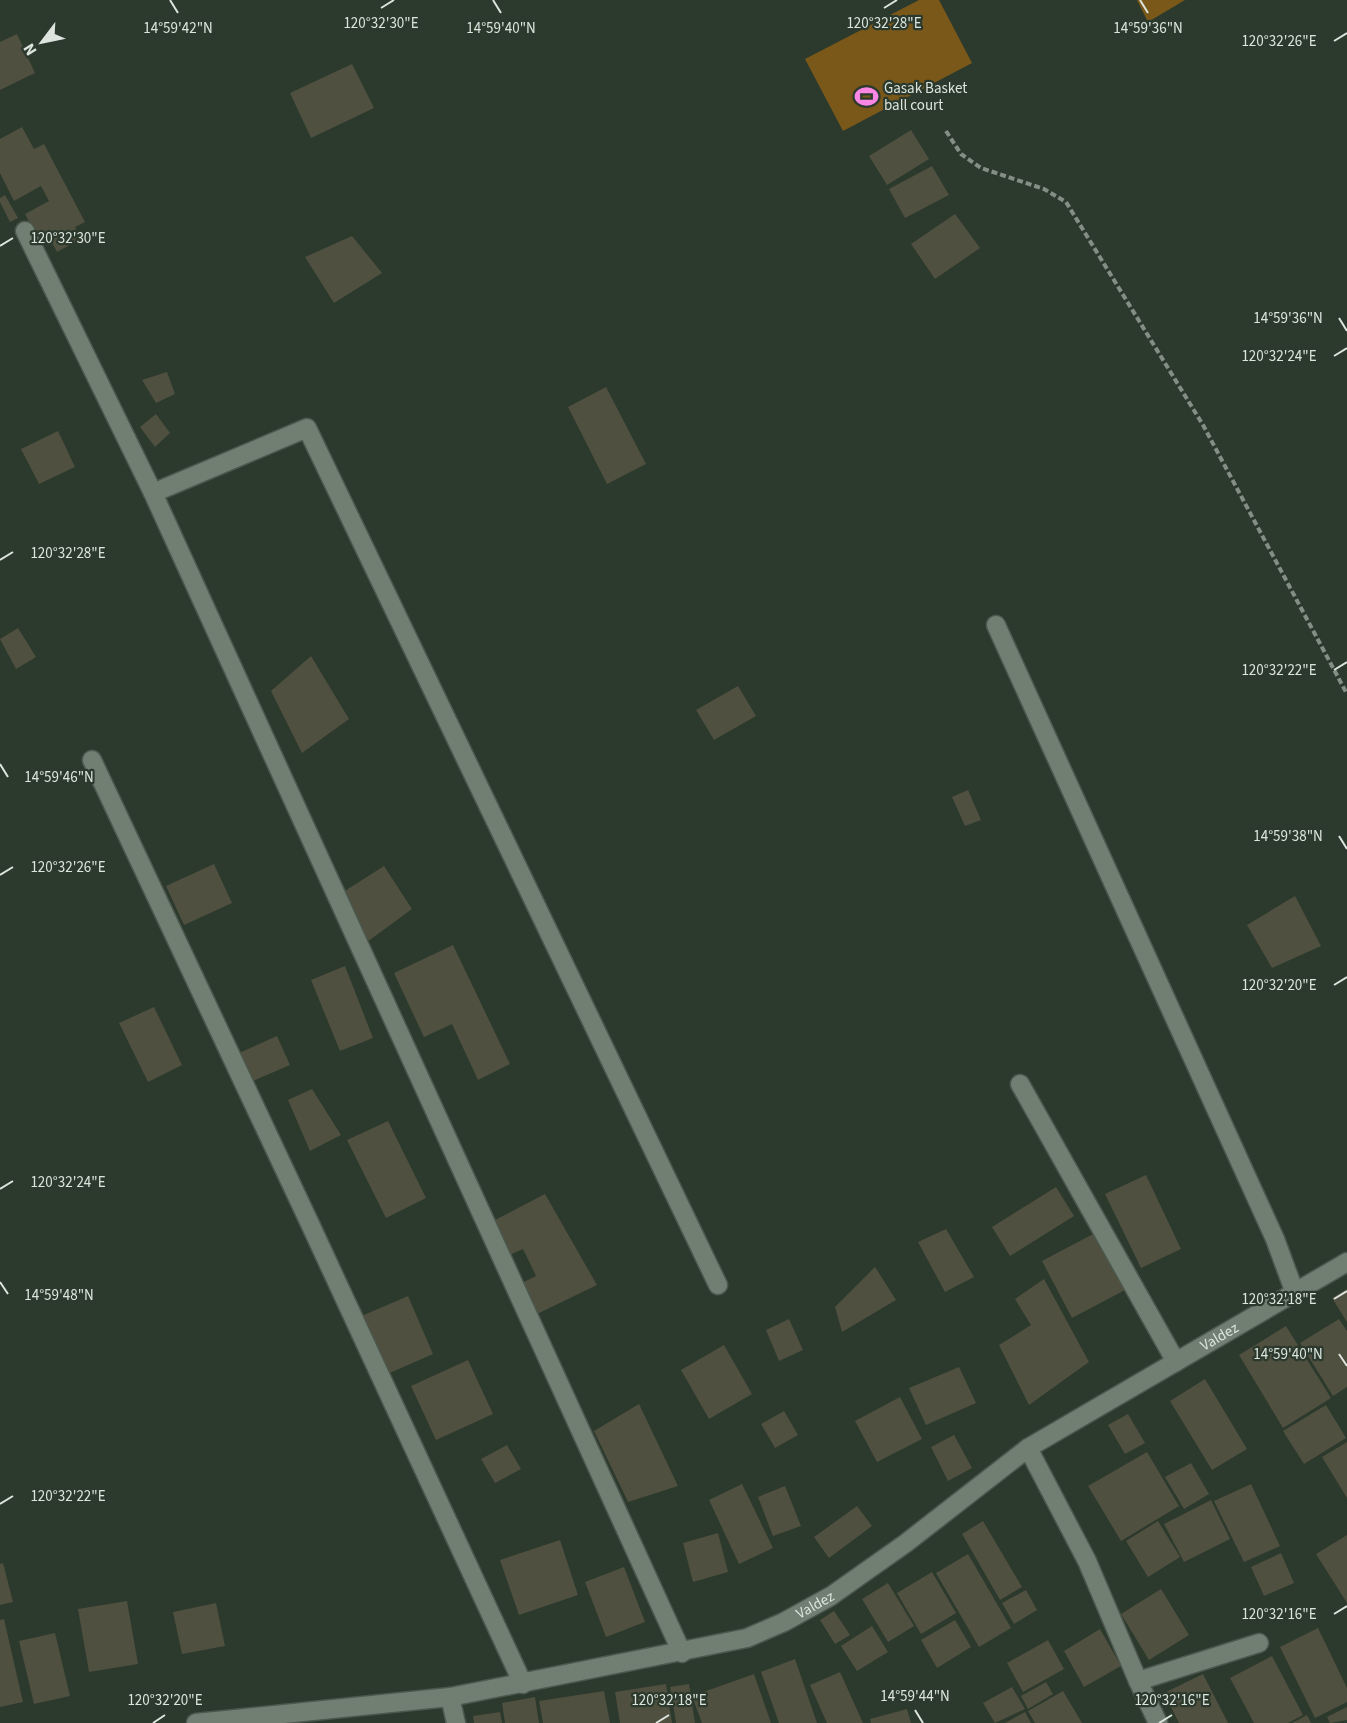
<svg xmlns="http://www.w3.org/2000/svg" width="1347" height="1723" viewBox="0 0 1347 1723" font-family="'Source Sans 3',sans-serif">
  <rect width="100%" height="100%" fill="#2c392d"/>
  <!-- green -->
  <g fill="#7a5819">
    <polygon points="919,0 939,0 972,63 843,131 805,59"/>
    <polygon points="1137,0 1185,0 1148,22"/>
  </g>
  <!-- building -->
  <g fill="#4f503f">
    <polygon points="17,34 35,73 0,90 0,42"/>
    <polygon points="352,64 374,108 311,138 290,93"/>
    <polygon points="22,127 34,149 44,144 85,222 75,227 81,239 57,252 51,241 41,245 25,214 49,201 41,186 14,201 0,173 0,139"/>
    <polygon points="911,130 929,159 887,185 869,156"/>
    <polygon points="932,166 949,195 905,218 889,189"/>
    <polygon points="5,195 18,218 10,222 0,202 0,198"/>
    <polygon points="955,214 980,248 935,279 911,244"/>
    <polygon points="352,236 382,273 334,303 305,257"/>
    <polygon points="167,372 175,394 156,403 142,380"/>
    <polygon points="606,387 646,464 607,484 568,407"/>
    <polygon points="156,414 170,433 155,447 140,427"/>
    <polygon points="58,431 75,467 39,484 21,449"/>
    <polygon points="18,628 36,657 16,669 0,639"/>
    <polygon points="311,656 349,719 302,753 271,691"/>
    <polygon points="738,686 756,716 714,740 696,710"/>
    <polygon points="968,790 981,820 965,826 952,797"/>
    <polygon points="214,864 232,903 184,925 166,886"/>
    <polygon points="384,866 412,909 367,942 340,894"/>
    <polygon points="1295,896 1321,946 1272,968 1247,925"/>
    <polygon points="453,945 510,1064 478,1080 452,1024 424,1037 394,973"/>
    <polygon points="345,966 373,1038 340,1051 311,980"/>
    <polygon points="154,1007 182,1065 148,1082 119,1023"/>
    <polygon points="277,1036 290,1065 253,1081 239,1053"/>
    <polygon points="312,1089 341,1135 310,1151 288,1100"/>
    <polygon points="388,1121 426,1198 386,1218 347,1140"/>
    <polygon points="1146,1175 1181,1249 1141,1268 1105,1194"/>
    <polygon points="1056,1187 1074,1216 1010,1256 992,1227"/>
    <polygon points="545,1194 597,1285 533,1316 518,1285 536,1276 523,1249 505,1257 489,1223"/>
    <polygon points="946,1229 974,1277 945,1292 918,1242"/>
    <polygon points="1095,1233 1125,1290 1072,1318 1042,1261"/>
    <polygon points="875,1267 896,1300 842,1332 835,1307"/>
    <polygon points="1044,1279 1089,1362 1029,1405 999,1345 1031,1325 1015,1299"/>
    <polygon points="1347,1289 1347,1322 1332,1298"/>
    <polygon points="408,1296 433,1354 383,1376 357,1318"/>
    <polygon points="789,1319 803,1350 779,1361 766,1330"/>
    <polygon points="1339,1319 1347,1331 1347,1387 1333,1396 1300,1343"/>
    <polygon points="1286,1326 1331,1398 1283,1428 1239,1355"/>
    <polygon points="724,1345 752,1394 709,1419 681,1370"/>
    <polygon points="468,1360 493,1414 436,1440 411,1386"/>
    <polygon points="959,1367 976,1403 926,1425 909,1388"/>
    <polygon points="1205,1379 1247,1449 1212,1470 1170,1401"/>
    <polygon points="900,1397 922,1439 877,1462 855,1421"/>
    <polygon points="639,1404 678,1486 628,1502 594,1431"/>
    <polygon points="1326,1405 1346,1438 1304,1464 1283,1431"/>
    <polygon points="784,1411 798,1435 775,1448 761,1424"/>
    <polygon points="1128,1414 1145,1443 1125,1454 1108,1425"/>
    <polygon points="954,1435 972,1468 948,1481 931,1447"/>
    <polygon points="1347,1442 1347,1498 1322,1457"/>
    <polygon points="507,1445 521,1469 495,1483 481,1459"/>
    <polygon points="1147,1452 1179,1506 1121,1541 1088,1486"/>
    <polygon points="1191,1463 1209,1494 1184,1509 1165,1477"/>
    <polygon points="742,1484 773,1548 739,1564 709,1500"/>
    <polygon points="1251,1484 1280,1546 1244,1562 1214,1501"/>
    <polygon points="785,1486 801,1526 773,1536 758,1497"/>
    <polygon points="1211,1500 1230,1539 1184,1562 1164,1524"/>
    <polygon points="857,1506 872,1526 829,1558 814,1537"/>
    <polygon points="983,1521 1022,1587 1000,1600 962,1534"/>
    <polygon points="1158,1521 1180,1557 1148,1577 1126,1541"/>
    <polygon points="718,1533 728,1572 693,1582 683,1543"/>
    <polygon points="1347,1535 1347,1603 1316,1554"/>
    <polygon points="560,1540 578,1595 519,1615 500,1560"/>
    <polygon points="1281,1553 1294,1583 1264,1596 1251,1567"/>
    <polygon points="968,1554 1011,1628 979,1647 936,1573"/>
    <polygon points="3,1563 13,1602 0,1605 0,1564"/>
    <polygon points="624,1567 645,1622 606,1637 585,1582"/>
    <polygon points="932,1572 956,1613 921,1634 897,1593"/>
    <polygon points="888,1583 914,1626 888,1642 862,1599"/>
    <polygon points="1161,1589 1189,1635 1149,1660 1121,1614"/>
    <polygon points="1026,1590 1037,1610 1014,1624 1002,1603"/>
    <polygon points="127,1601 138,1664 89,1672 78,1609"/>
    <polygon points="216,1603 225,1646 182,1654 173,1612"/>
    <polygon points="834,1611 850,1635 835,1644 820,1620"/>
    <polygon points="4,1619 23,1702 0,1707 0,1620"/>
    <polygon points="955,1620 971,1647 937,1668 921,1640"/>
    <polygon points="872,1626 888,1652 857,1671 841,1646"/>
    <polygon points="1318,1628 1347,1688 1347,1702 1315,1718 1280,1647"/>
    <polygon points="1100,1629 1121,1666 1084,1687 1064,1651"/>
    <polygon points="55,1633 70,1696 34,1704 19,1641"/>
    <polygon points="1048,1640 1064,1669 1023,1692 1007,1663"/>
    <polygon points="1272,1656 1303,1715 1288,1723 1254,1723 1230,1678"/>
    <polygon points="795,1659 817,1723 779,1723 761,1672"/>
    <polygon points="840,1672 863,1723 827,1723 810,1685"/>
    <polygon points="754,1674 771,1723 702,1723 692,1696"/>
    <polygon points="1203,1674 1228,1723 1179,1723 1164,1693"/>
    <polygon points="1046,1682 1053,1694 1028,1709 1021,1696"/>
    <polygon points="666,1684 672,1723 620,1723 615,1692"/>
    <polygon points="689,1684 695,1723 676,1723 670,1687"/>
    <polygon points="1012,1687 1025,1709 995,1723 983,1703"/>
    <polygon points="604,1691 610,1723 543,1723 539,1701"/>
    <polygon points="1063,1691 1082,1723 1035,1723 1028,1711"/>
    <polygon points="535,1697 539,1723 505,1723 502,1703"/>
    <polygon points="1347,1707 1347,1720 1330,1723 1327,1717"/>
    <polygon points="907,1709 911,1723 871,1723 870,1719"/>
    <polygon points="500,1712 502,1723 474,1723 473,1716"/>
    <polygon points="1025,1712 1031,1723 1005,1723"/>
    <polygon points="1307,1715 1311,1723 1292,1723"/>
  </g>
  <g fill="none" stroke-linecap="round" stroke-linejoin="round">
    <defs>
      <g id="minor">
        <polyline points="25,231 153,493 682,1653"/>
        <polyline points="153,493 307,428 718,1285"/>
        <polyline points="996,625 1275,1239 1295,1293"/>
        <polyline points="92,760 311,1226 523,1684"/>
        <polyline points="1020,1084 1176,1362"/>
        <polyline points="1028,1448 1087,1561 1138,1681 1158,1723"/>
        <polyline points="1138,1681 1259,1643"/>
        <polyline points="450,1697 456,1723"/>
        <path id="s1" d="M196 1723 450 1697 747 1638 784 1622 831 1596 906 1543 1028 1448 1347 1262"/>
      </g>
    </defs>
    <!-- minor casing -->
    <use href="#minor" stroke="#4c574d" stroke-width="21"/>
    <!-- path -->
    <polyline stroke="#848e85" stroke-width="4" stroke-dasharray="6 3" stroke-linecap="butt" points="946,131 961,154 981,168 1044,189 1066,202 1203,425 1347,694"/>
    <!-- minor -->
    <use href="#minor" stroke="#707f71" stroke-width="18"/>
  </g>
  <!-- ticks -->
  <path fill="none" stroke="#dce4dd" stroke-width="2" d="M170 0 178 13M493 0 501 13M1140 0 1148 13M381 8 394 0M884 8 897 0M1334 41 1347 33M0 246 13 238M1339 318 1347 331M1334 356 1347 348M0 560 13 552M1334 670 1347 662M0 764 8 777M1339 836 1347 849M0 875 13 867M1334 985 1347 977M0 1189 13 1181M0 1282 8 1294M1334 1299 1347 1291M1339 1354 1347 1366M0 1504 13 1496M1334 1614 1347 1606M915 1710 923 1723M153 1723 165 1715M656 1723 669 1715M1159 1723 1172 1715"/>
  <!-- icons -->
  <defs>
    <symbol id="stadium-bare" viewBox="-9 -9 18 18"><path d="M0-5a6.5 5 0 1 0 0 10a6.5 5 0 1 0 0-10ZM-3.5-1.8h7v3.6h-7Z" fill="#fb87e5" stroke="#2c392d" stroke-width="2.5" paint-order="stroke"/></symbol>
  </defs>
  <g fill-rule="evenodd">
    <use href="#stadium-bare" x="850" y="80" width="33" height="33"/>
  </g>
  <g text-anchor="middle" stroke-width="4.5" stroke-linejoin="round" paint-order="stroke">
    <!-- poi labels -->
    <g font-size="15" fill="#dce4dd" stroke="#2c392d" text-anchor="start">
      <text x="884" y="93">Gasak Basket<tspan x="884" dy="17">ball court</tspan></text>
    </g>
    <!-- street labels -->
    <g font-size="15" fill="#dce4dd" stroke="#2c392d">
      <text dy="5" stroke="none"><textPath href="#s1" startOffset="1120">Valdez</textPath></text>
      <text dy="5" stroke="none"><textPath href="#s1" startOffset="634">Valdez</textPath></text>
    </g>
  </g>
  <g font-size="15" text-anchor="middle" fill="#dce4dd" stroke="#2c392d" stroke-width="4.5" stroke-linejoin="round" paint-order="stroke">
    <text x="884" y="28">120°32'28"E</text>
    <text x="381" y="28">120°32'30"E</text>
    <text x="178" y="33">14°59'42"N</text>
    <text x="501" y="33">14°59'40"N</text>
    <text x="1148" y="33">14°59'36"N</text>
    <text x="1279" y="46">120°32'26"E</text>
    <text x="68" y="243">120°32'30"E</text>
    <text x="1288" y="323">14°59'36"N</text>
    <text x="1279" y="361">120°32'24"E</text>
    <text x="68" y="558">120°32'28"E</text>
    <text x="1279" y="675">120°32'22"E</text>
    <text x="59" y="782">14°59'46"N</text>
    <text x="1288" y="841">14°59'38"N</text>
    <text x="68" y="872">120°32'26"E</text>
    <text x="1279" y="990">120°32'20"E</text>
    <text x="68" y="1187">120°32'24"E</text>
    <text x="59" y="1300">14°59'48"N</text>
    <text x="1279" y="1304">120°32'18"E</text>
    <text x="1288" y="1359">14°59'40"N</text>
    <text x="68" y="1501">120°32'22"E</text>
    <text x="1279" y="1619">120°32'16"E</text>
    <text x="915" y="1701">14°59'44"N</text>
    <text x="165" y="1705">120°32'20"E</text>
    <text x="669" y="1705">120°32'18"E</text>
    <text x="1172" y="1705">120°32'16"E</text>
  </g>
  <!-- north arrow -->
  <g transform="translate(42 42) rotate(238)" stroke="#2c392d" stroke-width="4.5" paint-order="stroke">
  <path d="M0-4.5L10 22L0 15L-10 22Z" fill="#dce4dd"/>
  <text y="-9" font-size="16" font-weight="bold" text-anchor="middle" fill="#dce4dd">N</text>
  </g>
</svg>
